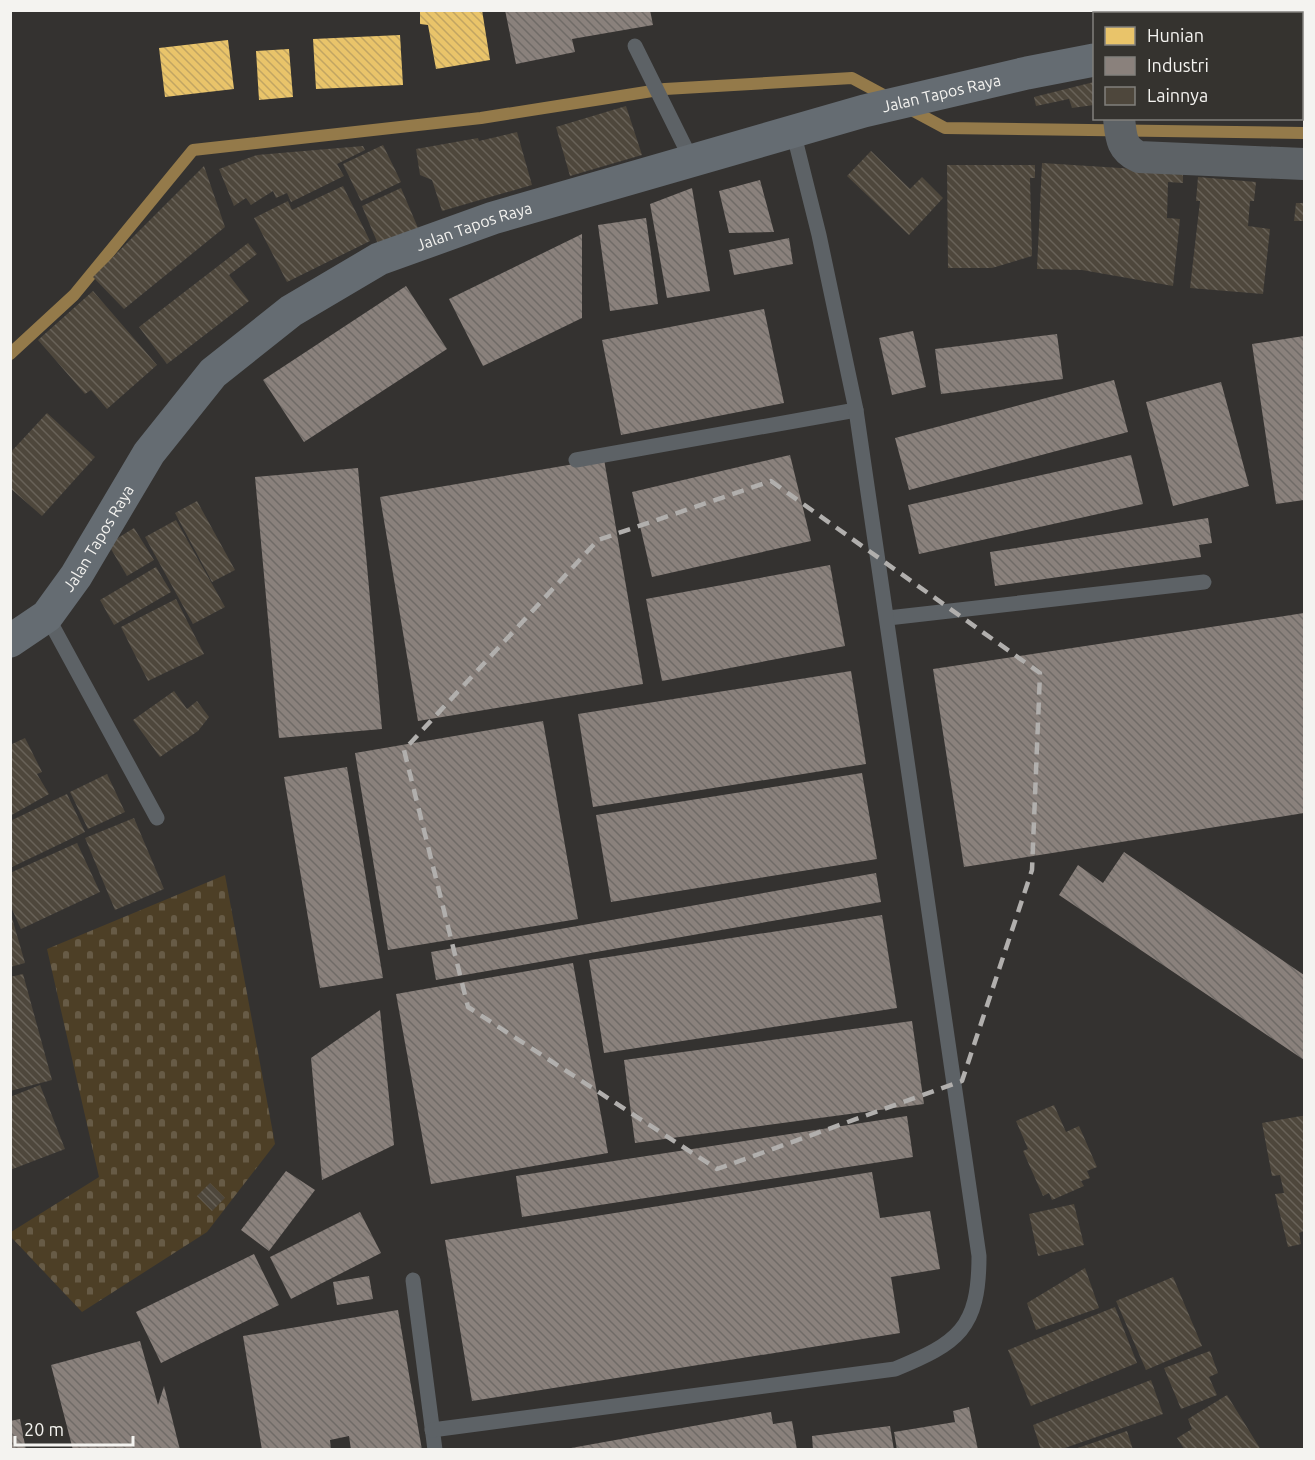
<svg xmlns="http://www.w3.org/2000/svg" width="1315" height="1460" viewBox="0 0 1315 1460" font-family="Ubuntu,sans-serif">
  <defs>
    <pattern id="cemetery-stones" width="16" height="16" patternUnits="userSpaceOnUse" patternTransform="scale(1.5)"><rect width="16" height="16" fill="#4d3f26"/><path d="M2 7V4a2 2 0 0 1 4 0v3zM10 15v-3a2 2 0 0 1 4 0v3z" fill="#675b46"/></pattern>
    <pattern id="homes-back-hatch" width="6" height="6" patternUnits="userSpaceOnUse" patternTransform="scale(1.5)"><rect width="6" height="6" fill="#e9c46a"/><path d="M-1 5l2 2M0 0l6 6M5-1l2 2" fill="none" stroke="#c1a562"/></pattern>
    <pattern id="industry-back-hatch" width="6" height="6" patternUnits="userSpaceOnUse" patternTransform="scale(1.5)"><rect width="6" height="6" fill="#8a817c"/><path d="M-1 5l2 2M0 0l6 6M5-1l2 2" fill="none" stroke="#706b67"/></pattern>
    <pattern id="building-back-hatch" width="6" height="6" patternUnits="userSpaceOnUse" patternTransform="scale(1.5)"><rect width="6" height="6" fill="#4e473c"/><path d="M-1 5l2 2M0 0l6 6M5-1l2 2" fill="none" stroke="#686258"/></pattern>
  </defs>
  <rect width="100%" height="100%" fill="#343230"/>
  <!-- cemetery -->
  <polygon fill="url(#cemetery-stones)" points="225,875 275,1144 207,1232 82,1312 11,1237 11,1232 99,1177 47,949"/>
  <!-- homes -->
  <g fill="url(#homes-back-hatch)">
    <polygon points="420,10 482,10 490,60 436,69 428,25 420,24"/>
    <polygon points="400,35 403,85 316,89 313,39"/>
    <polygon points="228,40 234,89 165,97 159,48"/>
    <polygon points="289,49 293,97 259,100 256,51"/>
  </g>
  <!-- industry -->
  <g fill="url(#industry-back-hatch)">
    <polygon points="505,10 650,10 653,25 572,39 575,52 516,64"/>
    <polygon points="760,180 774,232 729,233 719,191"/>
    <polygon points="692,188 710,291 667,298 650,204"/>
    <polygon points="646,218 658,304 610,311 598,225"/>
    <polygon points="582,234 582,318 483,366 449,299"/>
    <polygon points="789,238 793,264 734,275 729,250"/>
    <polygon points="406,286 447,349 304,442 263,380"/>
    <polygon points="764,309 784,403 621,435 602,340"/>
    <polygon points="913,331 926,387 892,395 879,338"/>
    <polygon points="1057,334 1063,379 941,394 935,349"/>
    <polygon points="1304,336 1304,500 1276,504 1252,344"/>
    <polygon points="1114,380 1128,432 909,490 895,438"/>
    <polygon points="1221,382 1249,486 1173,506 1146,402"/>
    <polygon points="790,455 811,541 652,577 632,492"/>
    <polygon points="1131,455 1143,504 919,554 908,505"/>
    <polygon points="604,459 643,684 418,721 380,497"/>
    <polygon points="358,468 382,729 279,738 255,477"/>
    <polygon points="1208,518 1212,543 1199,545 1201,557 995,586 990,552"/>
    <polygon points="830,565 845,646 662,681 646,599"/>
    <polygon points="1304,613 1304,813 964,867 933,669"/>
    <polygon points="851,671 866,764 593,807 578,714"/>
    <polygon points="543,721 578,919 388,950 355,753"/>
    <polygon points="347,767 383,978 320,988 284,777"/>
    <polygon points="862,773 877,859 611,902 596,815"/>
    <polygon points="1124,852 1304,975 1304,1060 1059,895 1078,865 1103,883"/>
    <polygon points="876,873 881,902 436,980 431,952"/>
    <polygon points="882,915 897,1008 604,1053 589,960"/>
    <polygon points="573,963 608,1153 431,1184 396,994"/>
    <polygon points="380,1010 394,1145 322,1180 311,1058"/>
    <polygon points="912,1021 924,1104 635,1143 624,1060"/>
    <polygon points="907,1116 913,1157 522,1217 516,1176"/>
    <polygon points="286,1171 315,1190 269,1251 241,1230"/>
    <polygon points="872,1172 880,1218 930,1211 940,1269 891,1277 900,1333 472,1401 445,1240"/>
    <polygon points="360,1212 381,1253 291,1299 270,1257"/>
    <polygon points="254,1254 279,1305 161,1363 136,1312"/>
    <polygon points="369,1276 373,1299 337,1305 333,1282"/>
    <polygon points="398,1310 422,1450 351,1450 349,1436 330,1440 331,1450 262,1450 243,1336"/>
    <polygon points="140,1341 158,1405 164,1386 180,1450 73,1450 51,1365"/>
    <polygon points="969,1407 978,1450 897,1450 894,1432 955,1422 953,1411"/>
    <polygon points="771,1412 773,1424 792,1421 797,1450 560,1450"/>
    <polygon points="20,1419 26,1450 10,1450 10,1421"/>
    <polygon points="890,1426 894,1450 813,1450 812,1436"/>
  </g>
  <g fill="none" stroke-linecap="round" stroke-linejoin="round">
    <!-- stream -->
    <g stroke="#947a4a" stroke-width="12">
      <polyline points="906,107 945,128 1304,133"/>
      <polyline points="10,354 74,295 193,150 481,118 665,89 852,78 891,99"/>
    </g>
  </g>
  <!-- building -->
  <g fill="url(#building-back-hatch)">
    <polygon points="1302,56 1304,56 1304,110 1302,109"/>
    <polygon points="1094,82 1094,105 1072,108 1069,99 1036,106 1034,97"/>
    <polygon points="626,106 642,155 570,176 556,127"/>
    <polygon points="517,132 532,185 442,211 432,180 420,175 416,149 478,138 479,141"/>
    <polygon points="383,145 401,182 361,201 343,164"/>
    <polygon points="363,146 365,150 337,164 344,176 291,202 287,193 276,198 273,191 251,205 246,198 234,206 219,169 257,155"/>
    <polygon points="871,151 910,189 922,177 943,198 909,235 847,176"/>
    <polygon points="1042,163 1183,172 1183,183 1168,182 1167,218 1180,219 1173,286 1082,270 1037,269"/>
    <polygon points="947,165 1035,165 1035,178 1030,178 1032,256 992,268 948,268"/>
    <polygon points="204,166 225,227 124,309 93,277"/>
    <polygon points="1198,177 1256,182 1254,201 1250,201 1248,226 1270,229 1263,294 1190,288 1200,201 1196,201"/>
    <polygon points="343,186 370,241 287,282 254,218 288,201 292,210"/>
    <polygon points="401,188 418,228 378,244 362,206"/>
    <polygon points="1296,203 1304,203 1304,221 1294,221"/>
    <polygon points="248,243 257,254 229,275 249,301 167,364 139,327"/>
    <polygon points="93,291 157,365 107,409 91,390 85,394 38,340"/>
    <polygon points="47,413 95,457 42,516 10,488 10,453"/>
    <polygon points="197,501 235,570 212,582 175,513"/>
    <polygon points="176,520 225,607 193,624 145,537"/>
    <polygon points="134,528 154,560 127,576 108,544"/>
    <polygon points="156,567 171,592 114,625 100,600"/>
    <polygon points="176,599 204,654 148,681 121,627"/>
    <polygon points="174,691 187,709 197,701 209,717 198,731 160,757 133,720"/>
    <polygon points="25,738 42,772 37,774 49,794 10,816 10,745"/>
    <polygon points="107,774 125,812 88,829 70,792"/>
    <polygon points="67,794 85,832 10,868 10,821"/>
    <polygon points="134,818 164,889 115,910 85,838"/>
    <polygon points="77,843 100,892 21,929 10,905 10,873"/>
    <polygon points="10,911 25,963 10,967"/>
    <polygon points="23,974 52,1080 10,1091 10,977"/>
    <polygon points="40,1085 65,1149 10,1170 10,1097"/>
    <polygon points="1054,1105 1066,1132 1079,1126 1097,1167 1087,1171 1090,1178 1081,1181 1084,1186 1052,1200 1049,1193 1043,1196 1023,1151 1028,1149 1016,1121"/>
    <polygon points="1301,1116 1304,1116 1304,1231 1299,1233 1301,1244 1288,1247 1275,1194 1284,1193 1280,1175 1272,1176 1262,1123"/>
    <polygon points="210,1183 225,1198 212,1211 197,1196"/>
    <polygon points="1074,1204 1084,1245 1038,1256 1029,1214"/>
    <polygon points="1085,1268 1099,1308 1036,1330 1027,1303"/>
    <polygon points="1173,1277 1202,1346 1146,1370 1116,1301"/>
    <polygon points="1115,1307 1137,1363 1031,1406 1008,1350"/>
    <polygon points="1210,1351 1218,1373 1209,1377 1217,1395 1181,1409 1164,1368"/>
    <polygon points="1151,1380 1163,1414 1059,1450 1041,1450 1033,1425"/>
    <polygon points="1227,1395 1261,1450 1185,1450 1177,1438 1192,1429 1188,1419"/>
    <polygon points="1127,1431 1133,1450 1075,1450 1075,1449"/>
  </g>
  <g fill="none" stroke-linecap="round" stroke-linejoin="round">
    <!-- service -->
    <g stroke="#5d6266" stroke-width="15">
      <polyline points="635,46 692,161"/>
      <polyline points="576,460 856,410"/>
      <polyline points="47,616 157,818"/>
      <polyline points="888,618 1204,582"/>
      <polyline points="413,1280 435,1450"/>
      <path d="M432 1430 895 1369C958 1343 979 1329 979 1256L856 410 819 235 793 131"/>
    </g>
    <!-- minor -->
    <path stroke="#5d6266" stroke-width="32" d="M1119 118C1121 137 1121 149 1139 157L1304 164"/>
    <!-- secondary -->
    <g stroke="#656c72" stroke-width="33">
      <polyline points="1302,22 1304,22"/>
      <path id="s1" d="M10 641 47 616 76 576 149 453 213 373 291 311 379 259 493 218 864 111 1027 73 1094 60"/>
    </g>
  </g>
  <!-- marked area -->
  <path fill="none" stroke="#b1afad" stroke-width="4.5" stroke-dasharray="12 8" stroke-linejoin="round" d="M771 481 1040 673 1032 870 962 1081 717 1169 468 1007 404 750 598 540Z"/>
  <g text-anchor="middle" stroke-width="6" stroke-linejoin="round" paint-order="stroke">
    <!-- street labels -->
    <g font-size="16" fill="#f4f3f0" stroke="#35332f">
      <text dy="6" stroke="none"><textPath href="#s1" startOffset="1128">Jalan Tapos Raya</textPath></text>
      <text dy="6" stroke="none"><textPath href="#s1" startOffset="642">Jalan Tapos Raya</textPath></text>
      <text dy="6" stroke="none"><textPath href="#s1" startOffset="138">Jalan Tapos Raya</textPath></text>
    </g>
  </g>
  <!-- border -->
  <rect width="1315" height="1460" fill="none" stroke="#f4f3f0" stroke-width="24"/>
  <!-- legend -->
  <rect x="1093" y="12" width="210" height="108" fill="#35332f" stroke="#81807c" stroke-width="1.5"/>
  <rect x="1105" y="27" width="30" height="18" fill="#e9c46a" stroke="#81807c" stroke-width="1.5"/>
  <text x="1147" y="42" font-size="18" fill="#f4f3f0">Hunian</text>
  <rect x="1105" y="57" width="30" height="18" fill="#8a817c" stroke="#81807c" stroke-width="1.5"/>
  <text x="1147" y="72" font-size="18" fill="#f4f3f0">Industri</text>
  <rect x="1105" y="87" width="30" height="18" fill="#4e473c" stroke="#81807c" stroke-width="1.5"/>
  <text x="1147" y="102" font-size="18" fill="#f4f3f0">Lainnya</text>
  <!-- scale -->
  <path d="M15 1436v9h118v-9" fill="none" stroke="#f4f3f0" stroke-width="3"/>
  <text x="24" y="1436" font-size="18" fill="#f4f3f0" stroke="#35332f" stroke-width="4.5" paint-order="stroke">20 m</text>
</svg>
